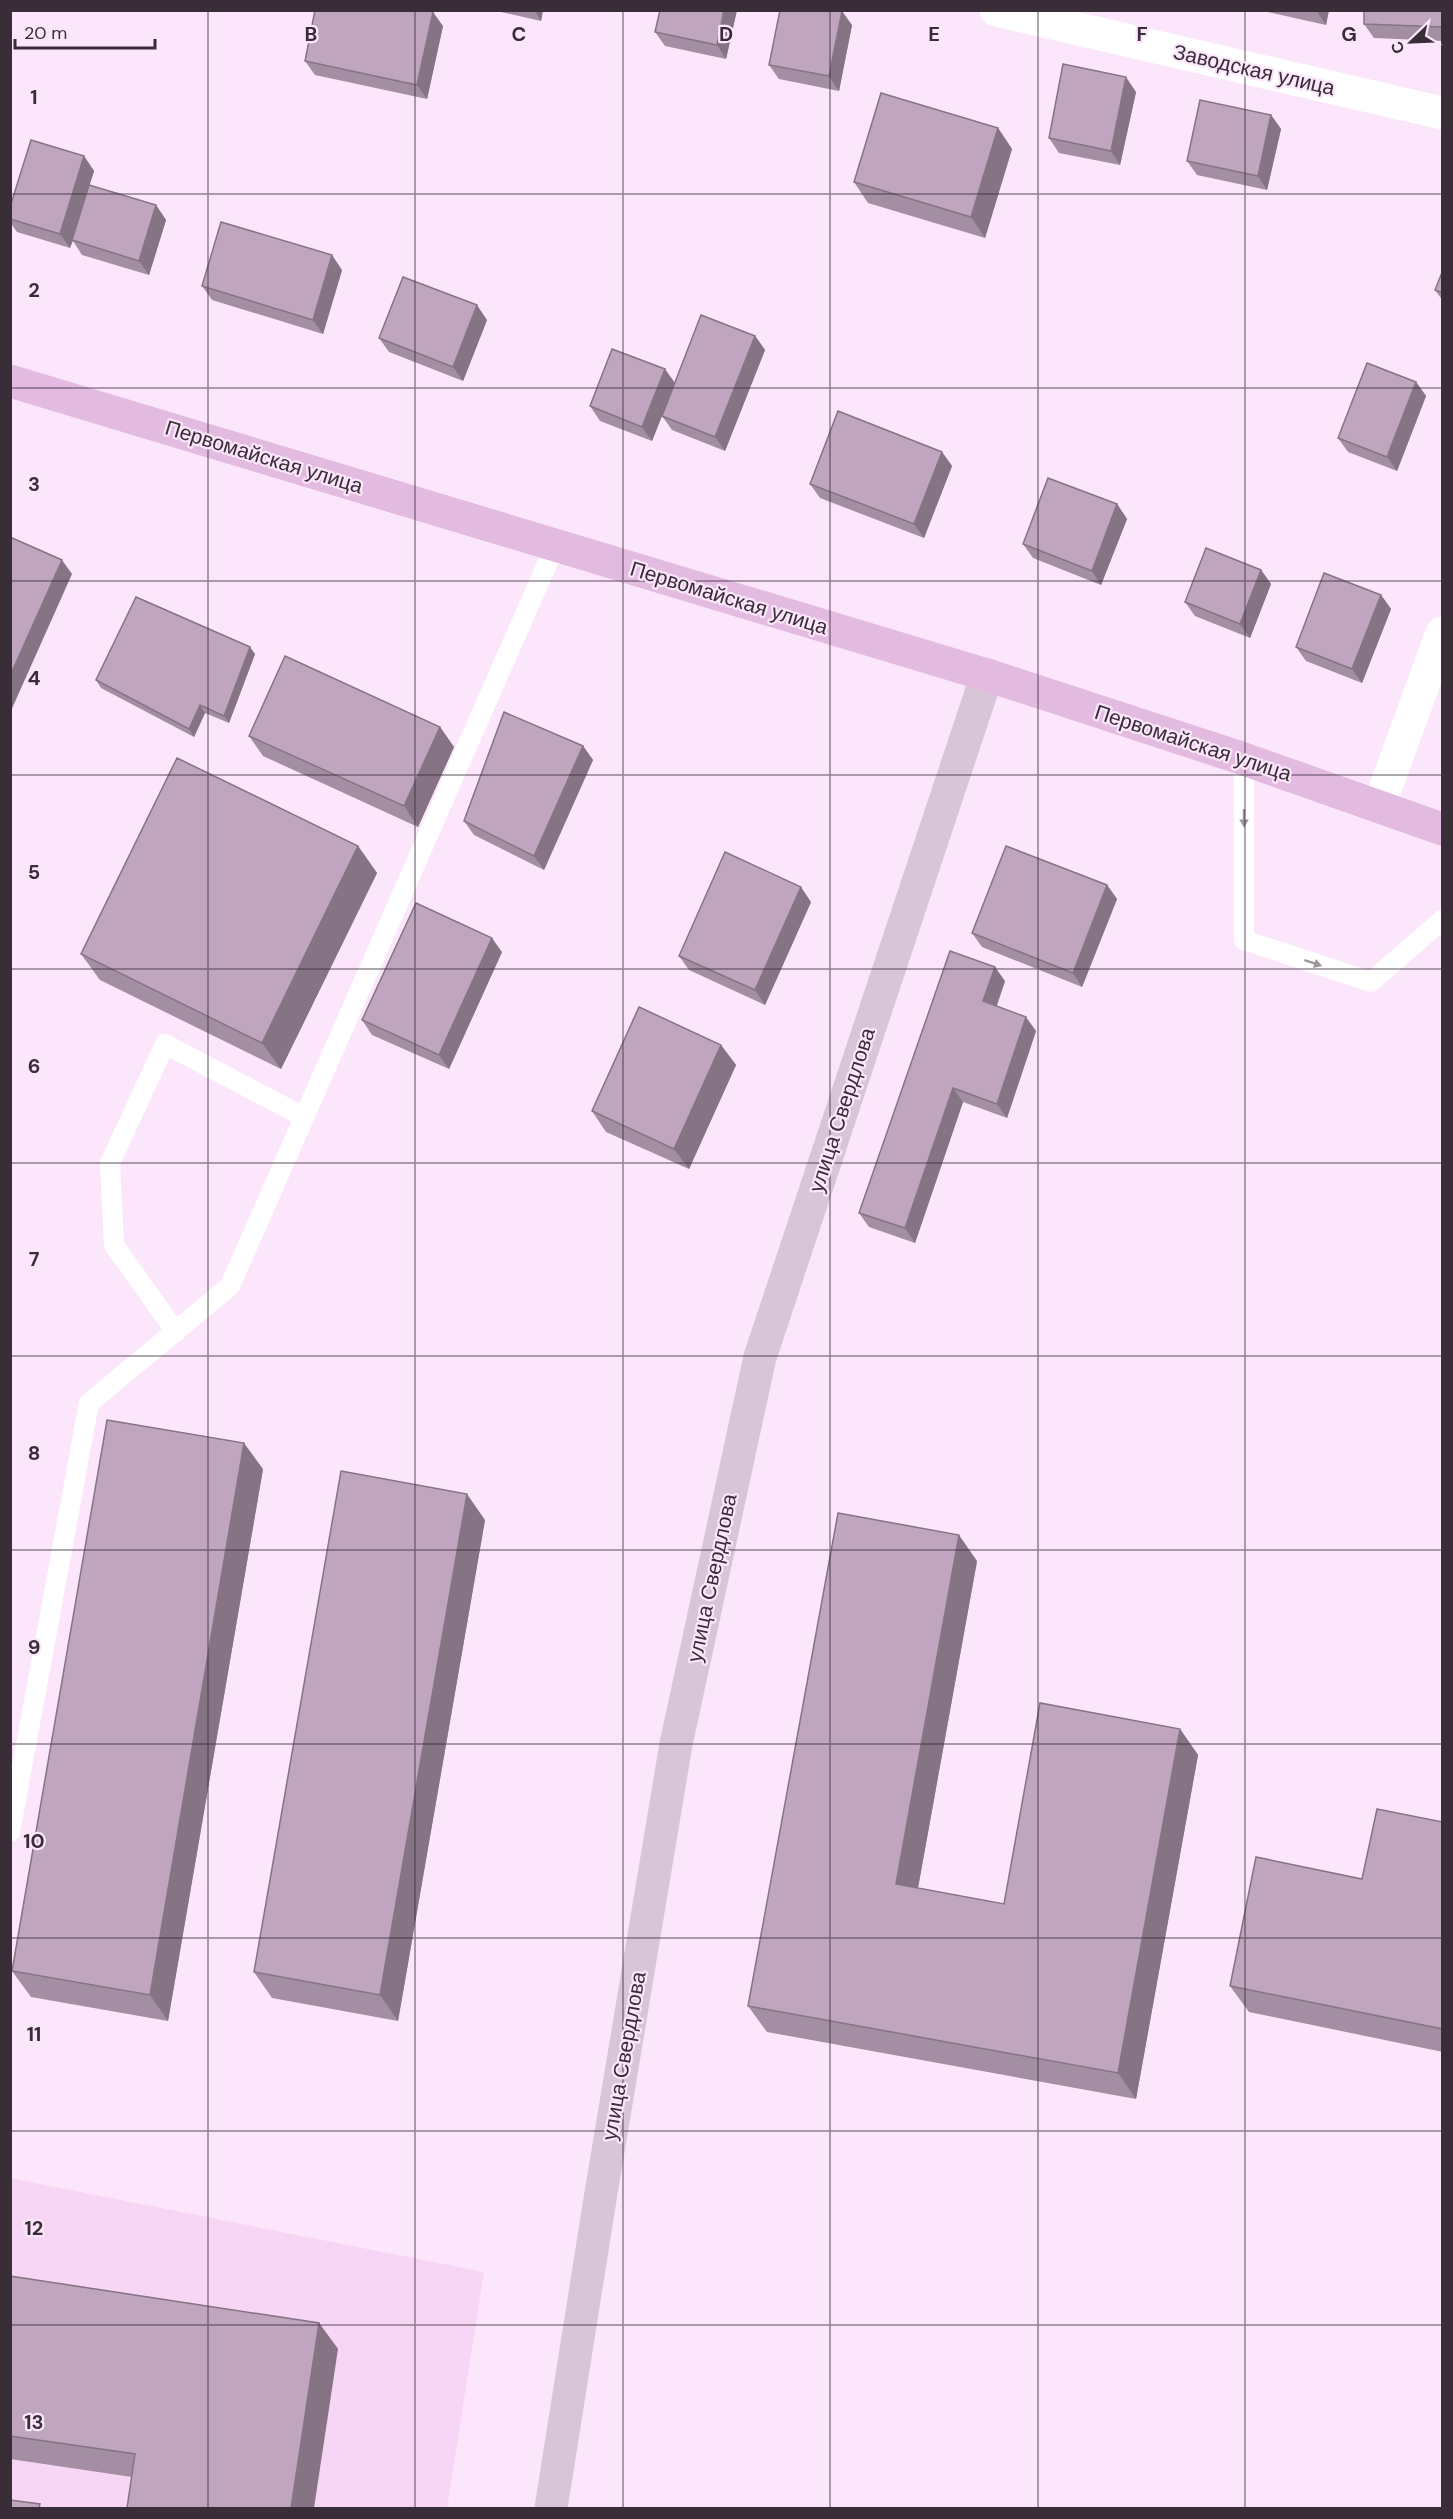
<svg xmlns="http://www.w3.org/2000/svg" width="1453" height="2519" viewBox="0 0 1453 2519" font-family="'DM Sans',sans-serif">
  <rect width="100%" height="100%" fill="#fce6fb"/>
  <!-- built -->
  <polygon fill="#f7d6f5" points="10,2178 484,2272 447,2508 11,2508"/>
  <g fill="none" stroke-linecap="round" stroke-linejoin="round">
    <!-- lane -->
    <g stroke="#fff" stroke-width="20">
      <polyline points="1244,759 1244,940 1371,982 1442,920"/>
      <polyline points="176,1332 114,1245 110,1163 165,1044 304,1117"/>
      <polyline points="10,1832 89,1403 230,1286 555,546"/>
    </g>
    <!-- street -->
    <g stroke="#fff" stroke-width="33">
      <polyline points="996,10 1442,113"/>
      <polyline points="1379,806 1442,633"/>
    </g>
    <!-- secondary -->
    <polyline stroke="#d8c5d7" stroke-width="33" points="551,2508 601,2193 676,1744 760,1357 987,675"/>
    <!-- primary -->
    <polyline stroke="#e3bbe1" stroke-width="33" points="10,381 987,675 1244,759 1442,829"/>
  </g>
  <!-- wall -->
  <g fill="#a48ea3">
    <polygon points="492,10 543,10 541,21"/>
    <polygon points="660,10 737,10 726,59 665,46 655,32"/>
    <polygon points="1259,10 1329,10 1326,25"/>
    <polygon points="1443,10 1443,41 1374,38 1364,24"/>
    <polygon points="852,25 839,91 779,79 769,65"/>
    <polygon points="443,26 427,99 315,75 305,61"/>
    <polygon points="1136,92 1120,165 1059,153 1049,138"/>
    <polygon points="1271,115 1281,129 1267,190 1197,175 1187,161"/>
    <polygon points="998,128 1012,149 985,238 868,203 854,182"/>
    <polygon points="84,156 94,171 89,186 156,205 166,220 149,275 82,255 73,241 70,248 17,232 10,222 10,207"/>
    <polygon points="342,270 323,334 212,300 202,286"/>
    <polygon points="1443,270 1443,301 1435,290"/>
    <polygon points="487,320 463,381 389,352 379,338"/>
    <polygon points="755,336 765,350 725,451 672,430 662,416 664,411 652,441 600,421 590,406 674,383"/>
    <polygon points="1416,382 1426,396 1397,471 1348,452 1338,438"/>
    <polygon points="942,452 952,466 924,538 820,498 810,484"/>
    <polygon points="1117,504 1127,519 1101,585 1033,558 1023,544"/>
    <polygon points="1261,570 1271,584 1250,638 1195,616 1185,602"/>
    <polygon points="1381,595 1391,609 1362,683 1306,661 1296,647"/>
    <polygon points="255,654 229,723 205,713 194,737 101,688 96,680"/>
    <polygon points="440,727 454,747 418,827 263,756 249,736"/>
    <polygon points="583,746 593,760 544,870 474,835 464,821"/>
    <polygon points="358,846 377,873 281,1069 100,980 81,954"/>
    <polygon points="1107,885 1117,899 1082,987 982,947 972,933"/>
    <polygon points="811,902 765,1005 689,970 679,956"/>
    <polygon points="502,952 449,1069 372,1035 362,1020"/>
    <polygon points="1005,981 997,1006 1036,1031 1007,1118 963,1102 915,1243 869,1227 859,1213"/>
    <polygon points="721,1045 736,1065 689,1169 606,1132 592,1111"/>
    <polygon points="263,1469 168,2021 31,1997 12,1971"/>
    <polygon points="485,1520 398,2021 272,1998 254,1972"/>
    <polygon points="977,1561 918,1888 1004,1904 1180,1729 1198,1755 1136,2099 767,2032 748,2006"/>
    <polygon points="1443,1822 1443,2052 1249,2012 1230,1986 1362,1879"/>
    <polygon points="10,2276 319,2323 338,2349 132,2477 10,2459"/>
  </g>
  <!-- shaded-wall -->
  <g fill="#867485">
    <polygon points="534,10 543,10 541,21"/>
    <polygon points="724,10 737,10 726,59 717,45"/>
    <polygon points="1316,10 1329,10 1326,25"/>
    <polygon points="842,11 852,25 839,91 829,76"/>
    <polygon points="433,12 443,26 427,99 417,85"/>
    <polygon points="1126,77 1136,92 1120,165 1111,151"/>
    <polygon points="1271,115 1281,129 1267,190 1258,176"/>
    <polygon points="998,128 1012,149 985,238 971,217"/>
    <polygon points="84,156 94,171 70,248 60,234"/>
    <polygon points="156,205 166,220 149,275 139,261"/>
    <polygon points="332,255 342,270 323,334 313,320"/>
    <polygon points="477,305 487,320 463,381 453,367"/>
    <polygon points="755,336 765,350 725,451 715,437"/>
    <polygon points="665,369 675,383 652,441 642,427"/>
    <polygon points="1416,382 1426,396 1397,471 1387,457"/>
    <polygon points="942,452 952,466 924,538 914,524"/>
    <polygon points="1117,504 1127,519 1101,585 1092,571"/>
    <polygon points="62,560 72,574 10,713 10,676"/>
    <polygon points="1261,570 1271,584 1250,638 1240,624"/>
    <polygon points="1381,595 1391,609 1362,683 1352,669"/>
    <polygon points="250,647 255,654 229,723 224,716"/>
    <polygon points="200,705 205,713 194,737 189,729"/>
    <polygon points="440,727 454,747 418,827 404,806"/>
    <polygon points="583,746 593,760 544,870 534,856"/>
    <polygon points="358,846 377,873 281,1069 262,1043"/>
    <polygon points="1107,885 1117,899 1082,987 1073,973"/>
    <polygon points="801,887 811,902 765,1005 755,990"/>
    <polygon points="492,938 502,952 449,1069 439,1055"/>
    <polygon points="995,967 1005,981 993,1015 983,1001"/>
    <polygon points="1026,1017 1036,1031 1007,1118 997,1104"/>
    <polygon points="721,1045 736,1065 689,1169 674,1149"/>
    <polygon points="953,1088 963,1102 915,1243 905,1228"/>
    <polygon points="244,1443 263,1469 168,2021 150,1995"/>
    <polygon points="467,1494 485,1520 398,2021 380,1995"/>
    <polygon points="959,1535 977,1561 914,1910 896,1884"/>
    <polygon points="1180,1729 1198,1755 1136,2099 1118,2073"/>
    <polygon points="319,2323 338,2349 314,2508 291,2508"/>
  </g>
  <!-- building -->
  <g fill="#bfa5be" stroke="#867485" stroke-width="1.5">
    <polygon points="315,10 427,10 433,12 417,85 305,61"/>
    <polygon points="660,10 724,10 717,45 655,32"/>
    <polygon points="780,10 842,11 829,76 769,65"/>
    <polygon points="1364,10 1443,10 1443,27 1364,24"/>
    <polygon points="1063,64 1126,77 1111,151 1049,138"/>
    <polygon points="881,93 998,128 971,217 854,182"/>
    <polygon points="1200,100 1271,115 1258,176 1187,161"/>
    <polygon points="31,140 84,156 60,234 10,219 10,207"/>
    <polygon points="89,185 156,205 139,261 72,240"/>
    <polygon points="221,222 332,255 313,320 202,286"/>
    <polygon points="1443,270 1443,293 1435,290"/>
    <polygon points="403,277 477,305 453,367 379,338"/>
    <polygon points="701,315 755,336 715,437 662,416"/>
    <polygon points="612,349 665,369 642,427 590,406"/>
    <polygon points="1367,363 1416,382 1387,457 1338,438"/>
    <polygon points="838,411 942,452 914,524 810,484"/>
    <polygon points="1048,478 1117,504 1092,571 1023,544"/>
    <polygon points="10,537 62,560 10,676"/>
    <polygon points="1206,548 1261,570 1240,624 1185,602"/>
    <polygon points="1324,573 1381,595 1352,669 1296,647"/>
    <polygon points="136,597 250,647 224,716 200,705 189,729 96,680"/>
    <polygon points="285,656 440,727 404,806 249,736"/>
    <polygon points="504,712 583,746 534,856 464,821"/>
    <polygon points="177,758 358,846 262,1043 81,954"/>
    <polygon points="1006,846 1107,885 1073,973 972,933"/>
    <polygon points="725,852 801,887 755,990 679,956"/>
    <polygon points="416,903 492,938 439,1055 362,1020"/>
    <polygon points="950,951 995,967 983,1001 1026,1017 997,1104 953,1088 905,1228 859,1213"/>
    <polygon points="639,1007 721,1045 674,1149 592,1111"/>
    <polygon points="107,1420 244,1443 150,1995 12,1971"/>
    <polygon points="341,1471 467,1494 380,1995 254,1972"/>
    <polygon points="838,1513 959,1535 896,1884 1004,1904 1040,1703 1180,1729 1118,2073 748,2006"/>
    <polygon points="1377,1809 1443,1822 1443,2029 1230,1986 1256,1857 1362,1879"/>
    <polygon points="10,2276 319,2323 291,2508 127,2508 135,2454 10,2436"/>
    <polygon points="10,2500 40,2504 39,2508 10,2508"/>
  </g>
  <!-- one-way arrows -->
  <defs><path id="oneway-solid" d="M-6-.8H1V-3.2L6.5 0L1 3.2V.8H-6Z" transform="scale(1.5)"/></defs>
  <g fill="#9c969c">
    <use href="#oneway-solid" transform="translate(1244 818) rotate(90)"/>
    <use href="#oneway-solid" transform="translate(1313 963) rotate(18)"/>
  </g>
  <!-- grid -->
  <path fill="none" stroke="#392e38" stroke-width="1.5" stroke-opacity="0.55" d="M208 10V2508M415 10V2508M623 10V2508M830 10V2508M1038 10V2508M1245 10V2508M10 194H1442M10 388H1442M10 581H1442M10 775H1442M10 969H1442M10 1163H1442M10 1356H1442M10 1550H1442M10 1744H1442M10 1938H1442M10 2131H1442M10 2325H1442"/>
  <g text-anchor="middle" stroke-width="4.5" stroke-linejoin="round" paint-order="stroke">
    <!-- street labels -->
    <g font-size="21" fill="#392e38" stroke="#fce6fb">
      <text transform="translate(1254 70) rotate(13)" y="7">Заводская улица</text>
      <text transform="translate(264 457) rotate(17)" y="7">Первомайская улица</text>
      <text transform="translate(729 598) rotate(17)" y="7">Первомайская улица</text>
      <text transform="translate(1193 743) rotate(18)" y="7">Первомайская улица</text>
      <text transform="translate(842 1110) rotate(-72)" y="7">улица Свердлова</text>
      <text transform="translate(712 1578) rotate(-78)" y="7">улица Свердлова</text>
      <text transform="translate(624 2056) rotate(-80)" y="7">улица Свердлова</text>
    </g>
  </g>
  <g font-size="20" text-anchor="middle" font-weight="bold" fill="#392e38" stroke="#fce6fb" stroke-width="4.5" stroke-linejoin="round" paint-order="stroke">
    <text x="311" y="41">B</text>
    <text x="519" y="41">C</text>
    <text x="726" y="41">D</text>
    <text x="934" y="41">E</text>
    <text x="1142" y="41">F</text>
    <text x="1349" y="41">G</text>
    <text x="34" y="104">1</text>
    <text x="34" y="297">2</text>
    <text x="34" y="491">3</text>
    <text x="34" y="685">4</text>
    <text x="34" y="879">5</text>
    <text x="34" y="1073">6</text>
    <text x="34" y="1266">7</text>
    <text x="34" y="1460">8</text>
    <text x="34" y="1654">9</text>
    <text x="34" y="1848">10</text>
    <text x="34" y="2041">11</text>
    <text x="34" y="2235">12</text>
    <text x="34" y="2429">13</text>
  </g>
  <!-- border -->
  <rect width="1453" height="2519" fill="none" stroke="#392e38" stroke-width="24"/>
  <!-- north arrow -->
  <g transform="translate(1411 42) rotate(247)" stroke="#fce6fb" stroke-width="4.5" paint-order="stroke">
  <path d="M0-4.5L10 22L0 15L-10 22Z" fill="#392e38"/>
  <text y="-9" font-size="16" font-weight="bold" text-anchor="middle" fill="#392e38">С</text>
  </g>
  <!-- scale -->
  <path d="M15 39v9h140v-9" fill="none" stroke="#392e38" stroke-width="3"/>
  <text x="24" y="39" font-size="18" fill="#392e38" stroke="#fce6fb" stroke-width="4.5" paint-order="stroke">20 m</text>
</svg>
